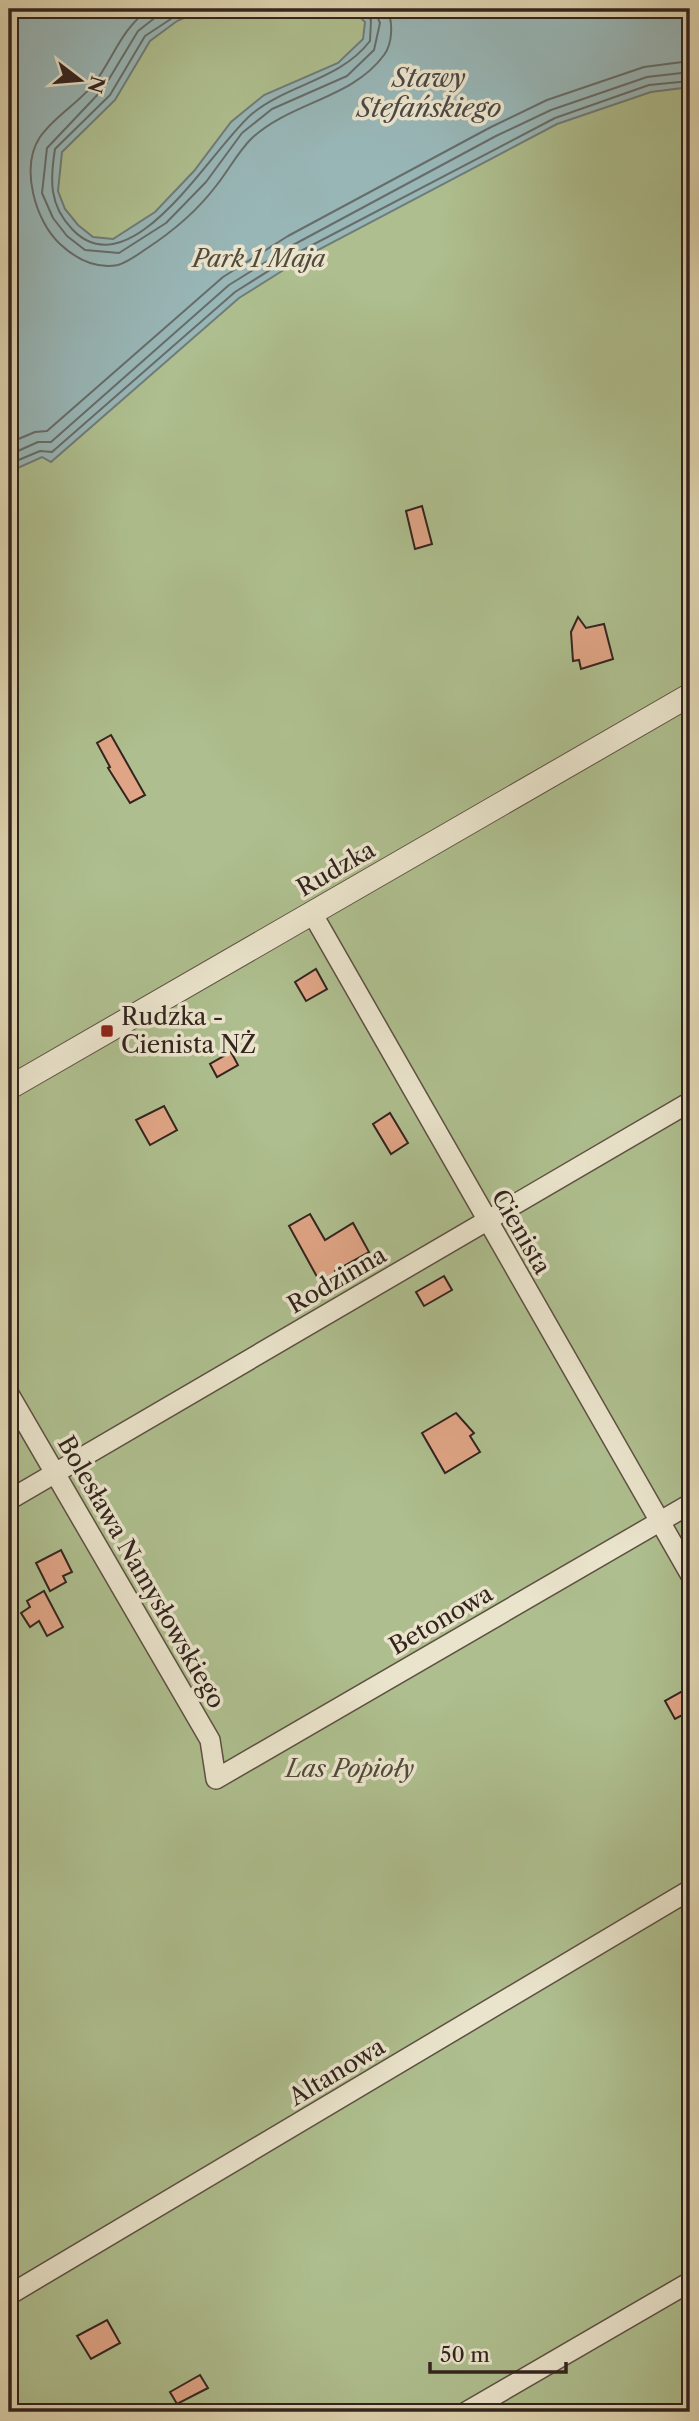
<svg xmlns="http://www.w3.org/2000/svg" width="699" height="2421" viewBox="0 0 699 2421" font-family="'Libre Caslon Text',serif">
  <rect width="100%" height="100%" fill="#dfd5b0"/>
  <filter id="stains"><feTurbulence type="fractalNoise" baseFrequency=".00286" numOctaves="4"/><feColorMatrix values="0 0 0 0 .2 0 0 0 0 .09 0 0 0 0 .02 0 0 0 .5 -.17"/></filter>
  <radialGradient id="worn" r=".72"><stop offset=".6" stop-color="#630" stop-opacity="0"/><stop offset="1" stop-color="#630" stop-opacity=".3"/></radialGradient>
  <!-- green -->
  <rect fill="#aebe8e" stroke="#707156" stroke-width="2" x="9" y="9" width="681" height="2403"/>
  <!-- water -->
  <polygon fill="#98b6b6" stroke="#707c7a" stroke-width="2" points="9,9 204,9 177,21 150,41 115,100 62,152 58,191 65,209 78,225 93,237 113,239 155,212 194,171 231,122 264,95 338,63 363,39 365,22 352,9 690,9 690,87 651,92 557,124 301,259 239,298 51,462 42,457 9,472"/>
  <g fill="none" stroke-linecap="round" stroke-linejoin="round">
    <!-- shore -->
    <g stroke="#666d6a" stroke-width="2">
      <path d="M149 9C122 29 115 54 96 81 81 102 55 115 40 137 20 167 35 221 60 244 76 259 96 269 118 265 128 262 137 255 146 249 172 232 197 211 216 186 228 171 238 152 251 139 290 102 352 99 384 55 393 43 393 21 387 9"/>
      <polyline points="166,9 138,31 103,89 47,148 42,193 53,218 67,236 85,250 119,253 166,223 206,182 242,133 272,109 347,76 374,50 380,23 374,9"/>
      <path d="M186 9 145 36 110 95 55 149C50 180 49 205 72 229 132 293 214 144 253 113 289 84 340 80 370 41L371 20 362 9"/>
      <polyline points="9,443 35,432 47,431 223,277 288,236 491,127 547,100 644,67 690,61"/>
      <polyline points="9,455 38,442 51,442 229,285 293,245 496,136 551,110 647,77 690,72"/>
      <polyline points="9,464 40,451 52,452 235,292 297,253 555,118 649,85 690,81"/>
    </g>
  </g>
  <!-- building -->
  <g fill="#e0a586" stroke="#33241f" stroke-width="2">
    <polygon points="422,506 432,544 415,549 406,511"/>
    <polygon points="578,617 586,628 604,624 613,659 581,669 579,660 573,661 571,632"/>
    <polygon points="111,735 145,795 130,803 108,768 110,767 97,743"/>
    <polygon points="316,969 327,989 306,1001 295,982"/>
    <polygon points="231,1052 238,1065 217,1077 210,1064"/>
    <polygon points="164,1106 177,1130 150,1145 136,1120"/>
    <polygon points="390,1113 408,1143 391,1154 373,1124"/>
    <polygon points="310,1214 325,1240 353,1223 369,1252 335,1271 337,1275 321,1284 289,1226"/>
    <polygon points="444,1276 452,1290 424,1306 416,1292"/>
    <polygon points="456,1413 474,1433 470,1436 480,1452 445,1473 422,1433"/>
    <polygon points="61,1550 72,1572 63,1576 66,1582 50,1591 36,1563"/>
    <polygon points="44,1591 63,1627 47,1636 39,1621 30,1627 21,1613 30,1607 27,1601"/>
    <polygon points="690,1687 690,1711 675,1719 665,1701"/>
    <polygon points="107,2320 120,2343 91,2359 77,2336"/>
    <polygon points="200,2375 208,2388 177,2404 170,2392"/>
  </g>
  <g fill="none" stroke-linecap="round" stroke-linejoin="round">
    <defs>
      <g id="minor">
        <polyline points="312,913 690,1574"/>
        <polyline points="9,1394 210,1740 216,1779 690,1504"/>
        <polyline points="9,1500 690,1102"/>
        <polyline points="9,2295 690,1890"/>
        <polyline points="466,2412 690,2282"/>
      </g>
      <polyline id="tertiary" points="9,1088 690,695"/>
    </defs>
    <!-- minor casing -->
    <use href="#minor" stroke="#5e5043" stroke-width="22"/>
    <!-- tertiary casing -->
    <use href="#tertiary" stroke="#5e5043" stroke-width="25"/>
    <!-- minor -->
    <use href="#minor" stroke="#eae4cc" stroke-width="19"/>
    <!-- tertiary -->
    <use href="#tertiary" stroke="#eae4cc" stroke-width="23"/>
  </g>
  <!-- markers -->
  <rect fill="#8f2418" stroke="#eae4cc" stroke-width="2.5" x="100" y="1024" width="14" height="14" rx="3.5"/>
  <g text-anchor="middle" stroke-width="7" stroke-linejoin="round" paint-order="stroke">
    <!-- park labels -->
    <g font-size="24" font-style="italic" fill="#524a3b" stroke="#eae4cc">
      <text x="259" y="267">Park 1 Maja</text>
      <text x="350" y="1777">Las Popioły</text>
    </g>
    <!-- street labels -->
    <g font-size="24" fill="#33241f" stroke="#eae4cc">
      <text transform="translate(336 869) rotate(-30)" y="8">Rudzka</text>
      <text transform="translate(521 1232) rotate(60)" y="8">Cienista</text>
      <text transform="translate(337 1280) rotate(-30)" y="8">Rodzinna</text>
      <text transform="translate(141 1572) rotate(60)" y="8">Bolesława Namysłowskiego</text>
      <text transform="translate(441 1620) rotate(-30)" y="8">Betonowa</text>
      <text transform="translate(337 2072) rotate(-31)" y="8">Altanowa</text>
    </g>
    <!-- poi labels -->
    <g font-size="24" fill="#33241f" stroke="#eae4cc" text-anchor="start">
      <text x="121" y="1025">Rudzka -<tspan x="121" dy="28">Cienista NŻ</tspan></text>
    </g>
    <!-- water labels -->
    <g font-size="26" font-style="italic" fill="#4c4845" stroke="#eae4cc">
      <text x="429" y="87">Stawy<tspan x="429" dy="30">Stefańskiego</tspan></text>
    </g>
  </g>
  <!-- margin -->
  <rect width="699" height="2421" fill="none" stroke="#dfd5b0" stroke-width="35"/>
  <rect x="10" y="10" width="678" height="2400" fill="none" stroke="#33241f" stroke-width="3.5"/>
  <rect x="18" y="18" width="664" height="2386" fill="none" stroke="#33241f" stroke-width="2"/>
  <!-- north arrow -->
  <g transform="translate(80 80) rotate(106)" stroke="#eae4cc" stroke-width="5" paint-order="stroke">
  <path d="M0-5L12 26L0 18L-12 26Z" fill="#33241f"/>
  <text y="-10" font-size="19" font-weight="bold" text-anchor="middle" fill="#33241f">N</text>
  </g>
  <!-- scale -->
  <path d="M430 2362v10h136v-10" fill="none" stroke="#33241f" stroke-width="3.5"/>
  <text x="440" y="2362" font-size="21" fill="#33241f" stroke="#eae4cc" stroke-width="5" paint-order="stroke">50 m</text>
  <rect width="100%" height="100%" filter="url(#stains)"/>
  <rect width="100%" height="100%" fill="url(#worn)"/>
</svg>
